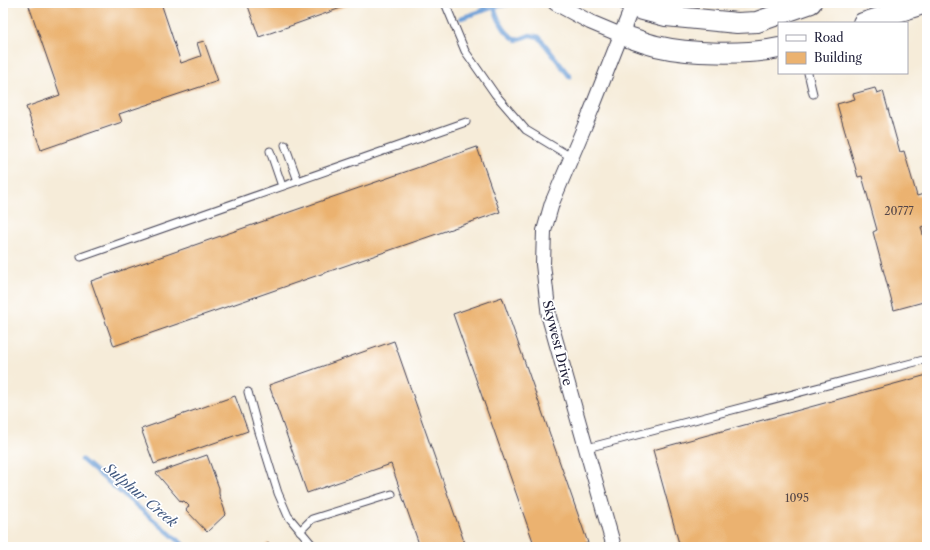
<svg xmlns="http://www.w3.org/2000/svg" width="930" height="550" viewBox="0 0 930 550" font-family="'Libre Caslon Text',serif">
  <rect width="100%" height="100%" fill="#fff"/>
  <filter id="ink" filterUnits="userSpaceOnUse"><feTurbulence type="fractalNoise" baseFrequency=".025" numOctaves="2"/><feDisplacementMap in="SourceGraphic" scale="8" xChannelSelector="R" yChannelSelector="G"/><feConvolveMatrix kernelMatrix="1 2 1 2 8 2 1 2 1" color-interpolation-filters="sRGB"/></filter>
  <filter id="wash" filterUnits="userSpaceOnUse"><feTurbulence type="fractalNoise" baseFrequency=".012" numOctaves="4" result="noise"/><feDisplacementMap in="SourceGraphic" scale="16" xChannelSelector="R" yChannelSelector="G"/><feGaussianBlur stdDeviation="0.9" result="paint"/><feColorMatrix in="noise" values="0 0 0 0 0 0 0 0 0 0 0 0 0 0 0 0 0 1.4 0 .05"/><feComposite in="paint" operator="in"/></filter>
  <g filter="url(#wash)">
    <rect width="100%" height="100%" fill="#f6ecd9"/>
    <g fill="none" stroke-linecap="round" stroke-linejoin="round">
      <!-- stream -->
      <g stroke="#6a9dd5" stroke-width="4.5">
        <path d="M494 7C498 20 504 34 517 40L530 35 539 37 570 77"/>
        <polyline points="483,11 485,3"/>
        <polyline points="461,18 494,7 513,3"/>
        <polyline points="82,460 186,547"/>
      </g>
    </g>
    <g id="blocks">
      <!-- building -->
      <g fill="#ebb270">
        <polygon points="38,3 161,3 181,63 201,56 197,43 204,41 218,81 119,114 122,122 41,150 26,107 60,95 29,6"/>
        <polygon points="247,3 355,3 259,37"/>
        <polygon points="875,88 877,93 883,91 900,152 904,151 917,196 927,193 927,239 923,226 921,227 927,250 927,301 894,310 873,232 877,230 862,176 858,177 837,104 855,99 853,94"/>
        <polygon points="477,147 500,212 114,346 91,281"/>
        <polygon points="502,297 588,543 575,547 535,547 453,314"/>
        <polygon points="394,341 466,547 420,547 391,464 307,493 269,385"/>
        <polygon points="927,375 927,547 680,547 653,450"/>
        <polygon points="235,396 248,431 154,464 141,429"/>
        <polygon points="207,455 219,488 219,494 226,514 207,532 186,510 189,506 184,501 181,502 156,473"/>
        <polygon points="268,543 272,547 264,547"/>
      </g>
    </g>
  </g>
  <g filter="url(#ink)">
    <use href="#blocks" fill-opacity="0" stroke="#424053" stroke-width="1"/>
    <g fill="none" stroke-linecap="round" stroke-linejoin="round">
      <defs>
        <g id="lane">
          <polyline points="445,3 465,51 495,94 526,130 571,157"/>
          <polyline points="808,73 813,94"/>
          <polyline points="285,145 298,181"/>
          <polyline points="270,151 282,186"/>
          <polyline points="81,257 466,122"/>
          <polyline points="248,392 259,432 278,493 288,516 314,547"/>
          <polyline points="587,448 927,359"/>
          <polyline points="300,531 312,519 392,494"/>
        </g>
        <g id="street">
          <polyline points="555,3 590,22 621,35"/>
          <polyline points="614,547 549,317 543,264 544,231 552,203 591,111 632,7 625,3"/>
        </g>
        <g id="secondary">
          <polyline points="632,7 666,16 737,23 757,22 811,3"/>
          <polyline points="863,23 926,3"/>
          <path d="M621 35C633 38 644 43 656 46 689 54 746 55 779 48"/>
        </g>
      </defs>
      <!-- lane casing -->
      <use href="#lane" stroke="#424053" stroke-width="9"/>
      <!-- street casing -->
      <use href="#street" stroke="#424053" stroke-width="16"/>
      <!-- secondary casing -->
      <use href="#secondary" stroke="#424053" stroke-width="22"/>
      <!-- lane -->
      <use href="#lane" stroke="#fff" stroke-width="7"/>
      <!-- street -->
      <use href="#street" stroke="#fff" stroke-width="14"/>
      <!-- secondary -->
      <use href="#secondary" stroke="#fff" stroke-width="20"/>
    </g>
  </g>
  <g text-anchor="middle" stroke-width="3.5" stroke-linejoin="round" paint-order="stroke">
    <!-- number labels -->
    <g font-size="11" fill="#544648">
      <text x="899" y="215">20777</text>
      <text x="797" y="502">1095</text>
    </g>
    <!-- street labels -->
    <g font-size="13" fill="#22223b" stroke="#fff">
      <text transform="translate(558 343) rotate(76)" y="5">Skywest Drive</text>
    </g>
    <!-- water labels -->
    <g font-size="14" font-style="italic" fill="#425980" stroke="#fff">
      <text transform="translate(141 495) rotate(40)" y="5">Sulphur Creek</text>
    </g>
  </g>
  <!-- margin -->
  <rect width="930" height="550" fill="none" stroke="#fff" stroke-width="16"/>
  <!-- legend -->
  <rect x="778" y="22" width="130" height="52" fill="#ffffff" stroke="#a7a7b1"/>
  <rect x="786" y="35" width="20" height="6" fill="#ffffff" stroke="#a7a7b1"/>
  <text x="814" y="42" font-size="12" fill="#22223b">Road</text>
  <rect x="786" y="52" width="20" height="12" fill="#ebb270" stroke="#a7a7b1"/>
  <text x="814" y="62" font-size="12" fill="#22223b">Building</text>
</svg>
